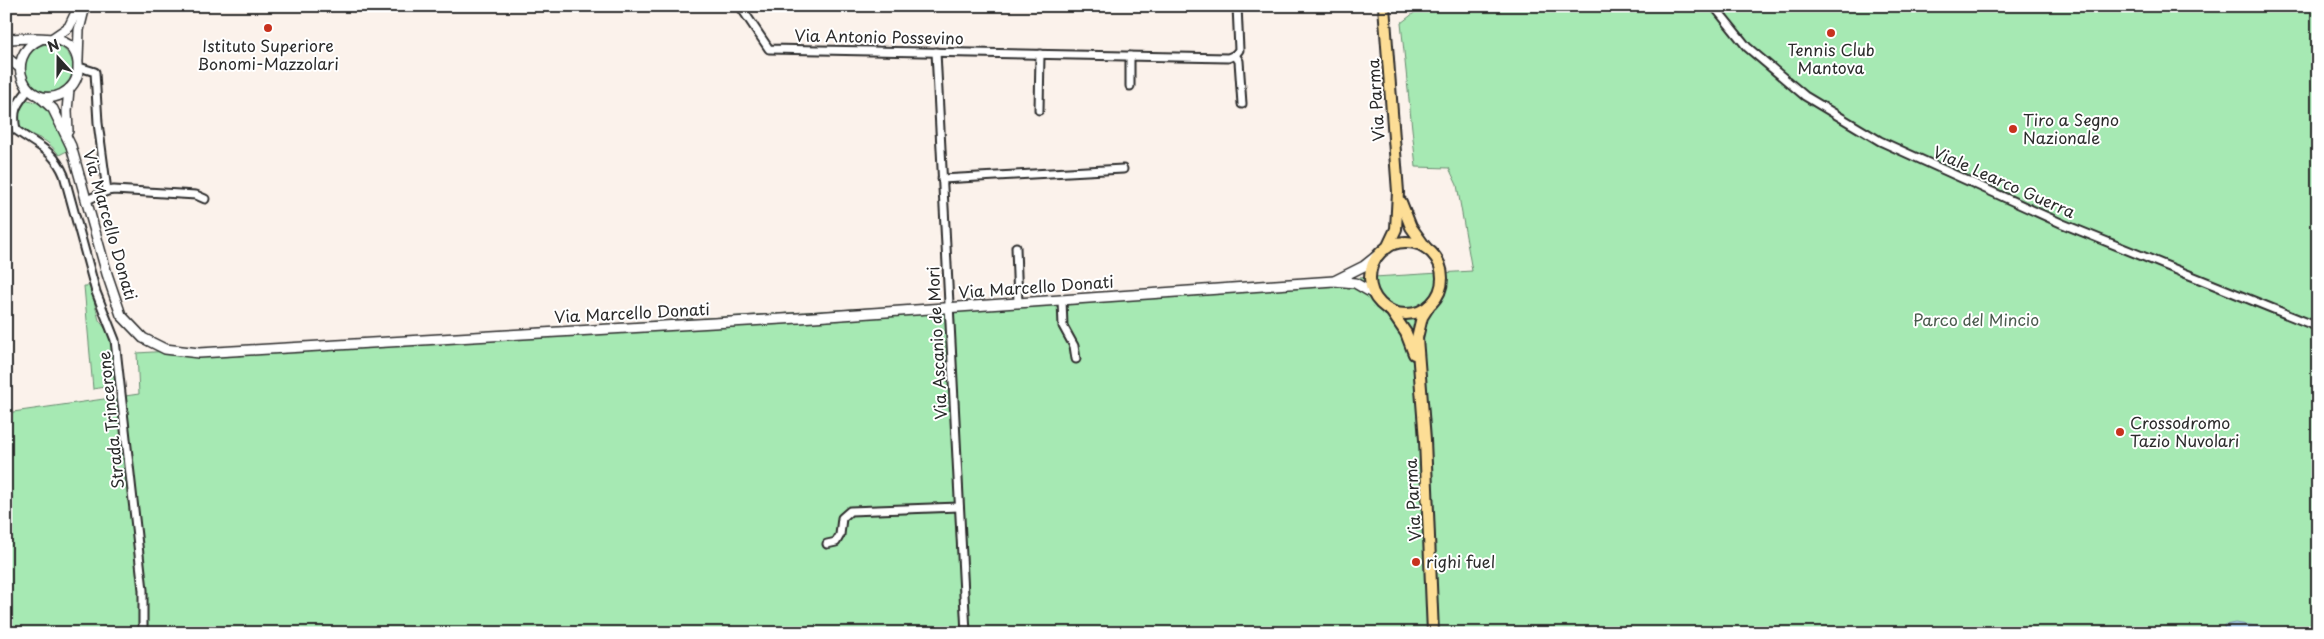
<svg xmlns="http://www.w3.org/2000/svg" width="2324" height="639" viewBox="0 0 2324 639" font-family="'Playpen Sans',sans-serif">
  <rect width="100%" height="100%" fill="#fbf2eb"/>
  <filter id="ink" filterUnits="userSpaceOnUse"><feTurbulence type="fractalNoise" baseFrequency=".02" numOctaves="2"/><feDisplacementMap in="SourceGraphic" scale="10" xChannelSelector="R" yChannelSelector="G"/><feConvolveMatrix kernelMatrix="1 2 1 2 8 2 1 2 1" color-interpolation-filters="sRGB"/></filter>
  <g filter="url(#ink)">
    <!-- green -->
    <g fill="#a6e9b3" stroke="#688a6f">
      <polygon points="1423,6 2318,6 2318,633 6,633 6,413 139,394 137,353 1472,271 1457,185 1449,168 1416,167 1401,23"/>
      <circle cx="49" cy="68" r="24"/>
      <path d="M28 100C54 105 60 130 67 151L59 155C56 151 52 146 48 143 37 134 12 133 19 112 20 106 23 103 28 100Z"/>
      <polygon points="84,286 90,286 99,320 111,336 116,385 93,389"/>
    </g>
    <!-- water -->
    <polygon fill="#aed6f8" stroke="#7a92a6" points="2235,623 2271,628 2271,633 2223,633 2225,625"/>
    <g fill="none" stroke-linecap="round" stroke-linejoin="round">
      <defs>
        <g id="minor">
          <polyline points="740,6 769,49 1228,58 1235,55"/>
          <polyline points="1714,6 1747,47 1805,96 1880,141 2063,224 2318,327"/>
          <polyline points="936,52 966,633"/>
          <polyline points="1235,55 1239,50 1237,6"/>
          <polyline points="1235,55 1239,61 1242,104"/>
          <polyline points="79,67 95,72 98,123 107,191"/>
          <polyline points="1130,86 1130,56"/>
          <path d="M29 89C16 105 12 110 16 130 37 146 53 149 64 175L96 292 115 340 143 590V633"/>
          <polyline points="1039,110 1040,54"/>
          <polyline points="942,179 1123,169"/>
          <polyline points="87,200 107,191 114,190 196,195 205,199"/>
          <polyline points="1016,247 1018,303"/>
          <polyline points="1062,300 1063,326 1074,346 1076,359"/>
          <polyline points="827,544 836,542 840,535 842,518 850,511 959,507"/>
        </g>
        <g id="tertiary">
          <polyline points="53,38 69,27 79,6"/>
          <path d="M6 39C31 39 81 29 78 69 78 80 71 89 62 94 27 112 0 57 41 39"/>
          <polyline points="6,57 19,67"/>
          <polyline points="78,59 79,30 85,6"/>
          <polyline points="39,96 53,109 71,146 107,274 121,315 143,338 165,349 199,353 799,318 1334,281 1355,283 1374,294"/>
          <polyline points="68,131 67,111 69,89"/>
          <polyline points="1336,280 1364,266 1379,254"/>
        </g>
        <g id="primary">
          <polyline points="1384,6 1398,192 1396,229 1387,248"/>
          <polyline points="1401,202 1411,227 1426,248"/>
          <circle cx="1406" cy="278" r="36"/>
          <polyline points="1429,306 1422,317 1417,338 1425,440 1433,633"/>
          <polyline points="1391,311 1406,333 1414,354"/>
        </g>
      </defs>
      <!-- minor casing -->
      <use href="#minor" stroke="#2b2b2b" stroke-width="11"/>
      <!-- tertiary casing -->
      <use href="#tertiary" stroke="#2b2b2b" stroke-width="12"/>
      <!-- primary casing -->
      <use href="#primary" stroke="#2b2b2b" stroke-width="14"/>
      <!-- minor -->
      <use href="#minor" stroke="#fff" stroke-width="7"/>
      <!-- tertiary -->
      <use href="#tertiary" stroke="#fff" stroke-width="9"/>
      <!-- primary -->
      <use href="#primary" stroke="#fdde96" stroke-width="10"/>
    </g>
  </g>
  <!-- markers -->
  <g fill="#c8321e" stroke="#fff" stroke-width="2">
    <circle cx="268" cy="28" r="5"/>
    <circle cx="1831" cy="33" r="5"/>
    <circle cx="2013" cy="129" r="5"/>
    <circle cx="2120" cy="432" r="5"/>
    <circle cx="1416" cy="562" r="5"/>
  </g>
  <g text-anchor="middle" stroke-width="4" stroke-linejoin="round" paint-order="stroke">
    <!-- street labels -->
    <g font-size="16" fill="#2b2b2b" stroke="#fff">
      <text transform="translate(879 37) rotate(1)" y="6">Via Antonio Possevino</text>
      <text transform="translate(1376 100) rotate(-94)" y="6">Via Parma</text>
      <text transform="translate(2004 182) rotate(24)" y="6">Viale Learco Guerra</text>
      <text transform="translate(110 225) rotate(74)" y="6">Via Marcello Donati</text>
      <text transform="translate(1036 287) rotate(-4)" y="6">Via Marcello Donati</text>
      <text transform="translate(632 313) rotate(-3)" y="6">Via Marcello Donati</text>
      <text transform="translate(937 343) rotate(-93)" y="6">Via Ascanio de Mori</text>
      <text transform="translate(111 420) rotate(-96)" y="6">Strada Trincerone</text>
      <text transform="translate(1413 500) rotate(-93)" y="6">Via Parma</text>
    </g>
    <!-- poi labels -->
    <g font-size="16" fill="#2b2b2b" stroke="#fff" text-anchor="start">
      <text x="268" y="52" text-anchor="middle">Istituto Superiore<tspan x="268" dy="18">Bonomi-Mazzolari</tspan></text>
      <text x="1831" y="56" text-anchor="middle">Tennis Club<tspan x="1831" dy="18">Mantova</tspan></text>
      <text x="2023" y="126">Tiro a Segno<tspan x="2023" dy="18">Nazionale</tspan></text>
      <text x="2130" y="429">Crossodromo<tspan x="2130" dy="18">Tazio Nuvolari</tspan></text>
      <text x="1426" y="568">righi fuel</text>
    </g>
    <!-- park labels -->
    <g font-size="16" fill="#4a5a4d" stroke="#fff">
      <text x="1976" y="326">Parco del Mincio</text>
    </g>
  </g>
  <!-- margin -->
  <rect width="2324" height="639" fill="none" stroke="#fff" stroke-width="25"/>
  <rect x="12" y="12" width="2299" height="614" fill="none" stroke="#2b2b2b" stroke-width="2" filter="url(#ink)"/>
  <!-- north arrow -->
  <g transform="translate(58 58) rotate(339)" stroke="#ffffff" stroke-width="4" paint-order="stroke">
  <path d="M0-4L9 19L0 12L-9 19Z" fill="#2b2b2b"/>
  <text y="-8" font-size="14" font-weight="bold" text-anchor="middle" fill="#2b2b2b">N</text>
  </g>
</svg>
